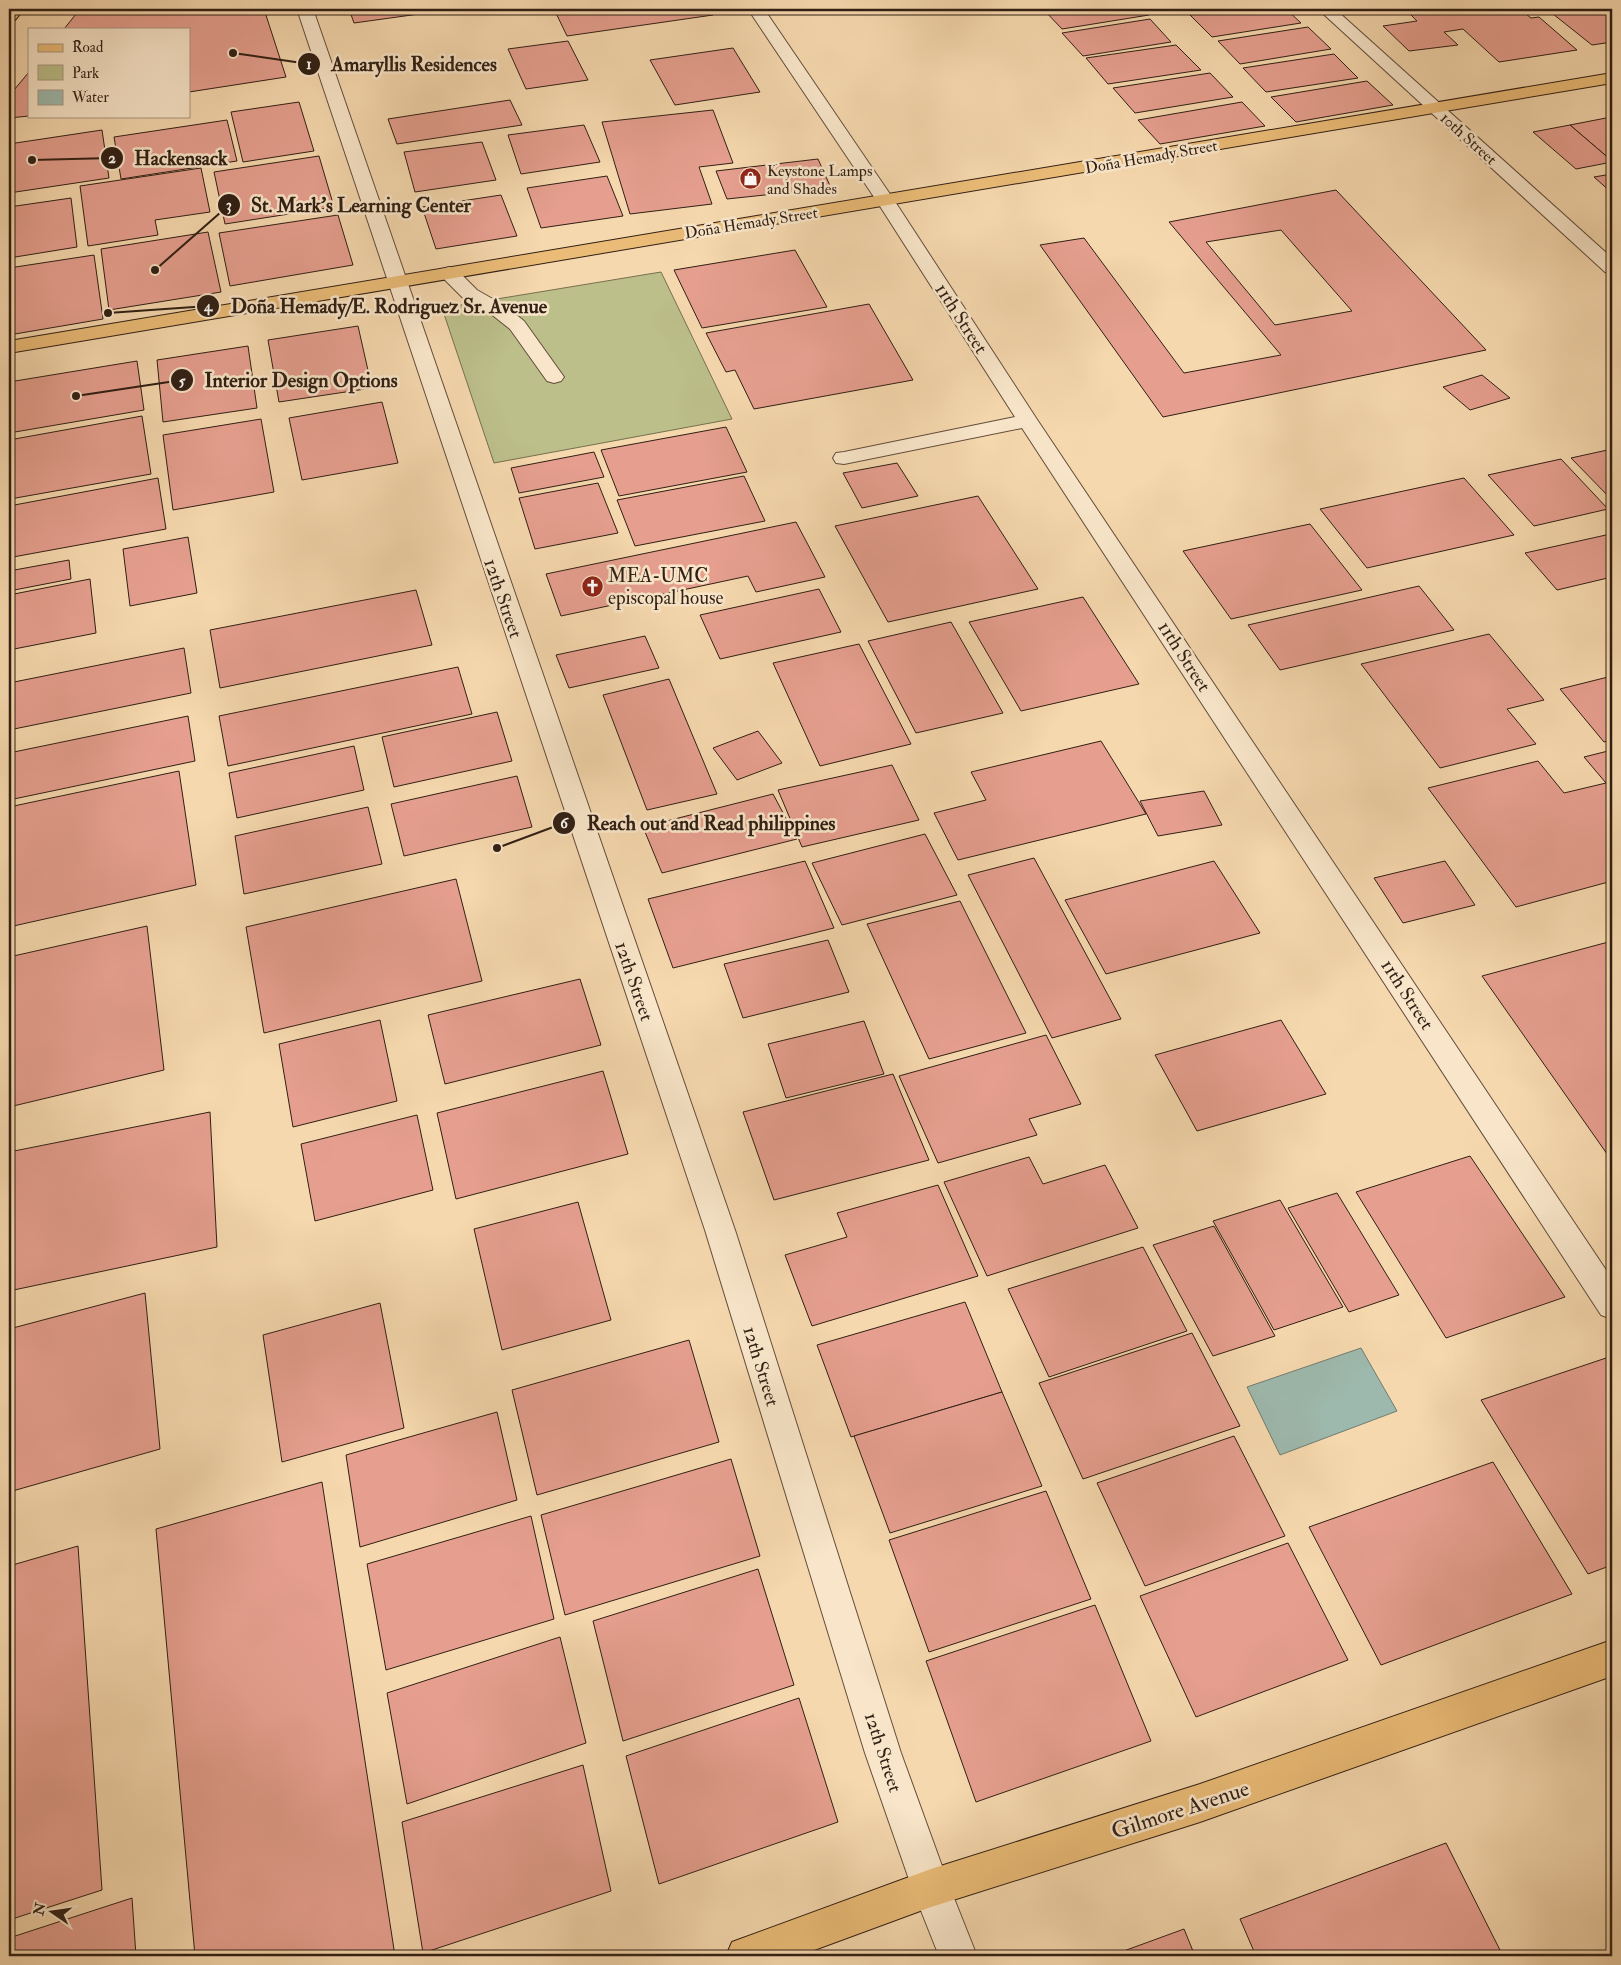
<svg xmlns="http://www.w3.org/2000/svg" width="1621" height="1965" viewBox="0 0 1621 1965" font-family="'IM FELL Double Pica',serif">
  <rect width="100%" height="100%" fill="#f6d8ae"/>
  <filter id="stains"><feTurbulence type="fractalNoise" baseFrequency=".004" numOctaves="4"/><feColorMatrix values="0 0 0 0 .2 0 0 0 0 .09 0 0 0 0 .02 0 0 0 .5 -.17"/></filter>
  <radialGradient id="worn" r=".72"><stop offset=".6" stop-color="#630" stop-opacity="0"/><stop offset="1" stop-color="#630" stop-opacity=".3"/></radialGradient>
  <!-- green -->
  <polygon fill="#bcbf8a" stroke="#766f4f" points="661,272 732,419 494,463 442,308"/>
  <!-- water -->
  <polygon fill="#9db9ad" stroke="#717b70" points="1361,1348 1397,1411 1280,1455 1247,1387"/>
  <!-- building -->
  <g fill="#e69f8f" stroke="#301f14" fill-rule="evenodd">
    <polygon points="80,9 264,9 286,77 189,92 189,29 64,29"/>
    <polygon points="349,9 416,9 419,14 354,23"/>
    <polygon points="554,9 709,9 713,15 567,36"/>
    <polygon points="1043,9 1142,9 1149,15 1062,29"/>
    <polygon points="1233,9 1286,9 1301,23 1212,37 1190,15"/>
    <polygon points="1432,9 1520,9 1531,18 1539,17 1577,50 1499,62 1463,29 1444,32 1458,45 1409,51 1383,26 1417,21 1408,12"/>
    <polygon points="1588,9 1600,9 1612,18 1612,42 1592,45 1553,14"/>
    <polygon points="1150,19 1171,42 1083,56 1062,33"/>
    <polygon points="1308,27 1331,49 1240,64 1218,41"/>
    <polygon points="568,41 588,80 526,89 508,49"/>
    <polygon points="1176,45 1201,70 1108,84 1086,58"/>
    <polygon points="733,48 760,92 675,105 650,60"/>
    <polygon points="1334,54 1358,78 1266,92 1243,68"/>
    <polygon points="29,72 29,116 9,118 9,96"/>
    <polygon points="1210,73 1233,97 1135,113 1113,88"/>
    <polygon points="1367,81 1393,105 1296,122 1271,97"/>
    <polygon points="510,100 522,125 397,144 388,119"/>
    <polygon points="299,102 314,151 243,162 231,112"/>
    <polygon points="1242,102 1265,126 1160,144 1138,120"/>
    <polygon points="713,110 733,163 699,167 712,204 630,214 602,122"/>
    <polygon points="1606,118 1612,124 1612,161 1570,125"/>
    <polygon points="227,120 237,161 121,179 114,137"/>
    <polygon points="584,125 600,162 521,174 508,135"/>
    <polygon points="1570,125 1612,161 1612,162 1576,169 1533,132"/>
    <polygon points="102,130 109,178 9,193 9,144"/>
    <polygon points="482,142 496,180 415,192 404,152"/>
    <polygon points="319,156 334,207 225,224 214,172"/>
    <polygon points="818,159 831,188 727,199 716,171"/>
    <polygon points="201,168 210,212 155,220 158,235 88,246 80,186"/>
    <polygon points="1612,174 1612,193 1594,177"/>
    <polygon points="607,176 623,216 541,228 527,188"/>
    <path d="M1336 190 1486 350 1163 417 1040 245 1084 238 1184 373 1281 355 1169 222ZM1281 230 1352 311 1275 325 1206 242Z"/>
    <polygon points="501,195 517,236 436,249 422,207"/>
    <polygon points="71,198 77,247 9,258 9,207"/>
    <polygon points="338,215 353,265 230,286 219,233"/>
    <polygon points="208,232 221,292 109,310 101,249"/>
    <polygon points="795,250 827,307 702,328 674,270"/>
    <polygon points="94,255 103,319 9,335 9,268"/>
    <polygon points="869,304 913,380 754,409 735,370 726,372 706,333"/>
    <polygon points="358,326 372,388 279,402 268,340"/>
    <polygon points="248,346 257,408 163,422 157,360"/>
    <polygon points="137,361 144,410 9,433 9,382"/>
    <polygon points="1482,375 1510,398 1470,410 1443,387"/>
    <polygon points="382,402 398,463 302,480 289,418"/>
    <polygon points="142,416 151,474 10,499 9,440"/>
    <polygon points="261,419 274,492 173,510 163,435"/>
    <polygon points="726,427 747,472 619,496 601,450"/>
    <polygon points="1612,449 1612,500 1571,458"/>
    <polygon points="594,452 604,477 519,493 511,468"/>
    <polygon points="1561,459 1608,509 1534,526 1488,475"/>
    <polygon points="897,463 918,496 862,508 843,473"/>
    <polygon points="744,476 765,521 635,546 617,500"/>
    <polygon points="158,478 166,529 13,557 9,506"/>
    <polygon points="1464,478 1514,535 1367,568 1320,509"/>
    <polygon points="598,483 618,533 535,549 519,498"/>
    <polygon points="978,496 1038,589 888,622 835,526"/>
    <polygon points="796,522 825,577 756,592 748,576 561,616 546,574"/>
    <polygon points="1310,524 1362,590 1231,619 1183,551"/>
    <polygon points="1606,535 1612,542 1612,577 1557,590 1525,553"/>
    <polygon points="188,537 197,593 130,606 123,549"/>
    <polygon points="69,560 71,579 9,591 9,571"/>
    <polygon points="90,579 96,633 9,650 9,595"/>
    <polygon points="1419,586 1454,630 1280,670 1248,625"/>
    <polygon points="819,589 841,632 720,659 700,615"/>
    <polygon points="416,590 432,645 220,688 210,630"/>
    <polygon points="1083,597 1139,684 1021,711 969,622"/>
    <polygon points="951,622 1003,713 916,733 868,641"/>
    <polygon points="1489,634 1544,700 1507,709 1536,744 1440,768 1361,664"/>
    <polygon points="645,636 659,668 569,688 556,655"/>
    <polygon points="859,644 911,744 820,766 773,663"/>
    <polygon points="184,648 191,693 9,730 9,683"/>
    <polygon points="458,667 472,714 228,766 219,716"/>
    <polygon points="1612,676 1612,740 1604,742 1560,689"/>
    <polygon points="669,679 717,794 647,810 603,695"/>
    <polygon points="497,712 512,761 394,787 382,737"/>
    <polygon points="188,716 195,761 9,800 9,753"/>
    <polygon points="758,731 782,763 737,780 713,748"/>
    <polygon points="1101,741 1146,814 958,860 934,813 986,800 971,772"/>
    <polygon points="354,746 364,790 237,818 229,773"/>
    <polygon points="1612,750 1612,881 1516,907 1428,788 1538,761 1564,793 1606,783 1584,757"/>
    <polygon points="892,765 919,820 802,847 778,790"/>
    <polygon points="179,771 196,885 9,927 9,807"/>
    <polygon points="517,776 532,827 404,856 391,804"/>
    <polygon points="1204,791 1222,825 1158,836 1140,801"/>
    <polygon points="773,794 797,839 662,873 643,827"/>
    <polygon points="368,807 382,864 244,894 235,836"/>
    <polygon points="925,834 957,895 842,925 812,863"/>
    <polygon points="1034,858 1121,1019 1052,1038 968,875"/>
    <polygon points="805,861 834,928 673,968 648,899"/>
    <polygon points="1214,861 1260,933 1106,974 1065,900"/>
    <polygon points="1445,861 1475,905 1403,923 1374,878"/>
    <polygon points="456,879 482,981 264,1033 246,927"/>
    <polygon points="960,901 1026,1033 929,1059 867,924"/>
    <polygon points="147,926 164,1070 9,1107 9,957"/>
    <polygon points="828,940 849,992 743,1018 724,964"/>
    <polygon points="1612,941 1612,1161 1482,976"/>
    <polygon points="580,979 601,1045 445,1084 428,1015"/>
    <polygon points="380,1020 397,1101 293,1127 279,1044"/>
    <polygon points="1281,1020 1326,1094 1197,1131 1155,1055"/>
    <polygon points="864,1021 884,1074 786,1098 768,1044"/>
    <polygon points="1046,1035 1081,1104 1029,1119 1037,1135 938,1163 899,1076"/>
    <polygon points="603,1071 628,1154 456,1199 437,1113"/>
    <polygon points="893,1074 929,1160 774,1200 743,1112"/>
    <polygon points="210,1112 217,1247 9,1291 9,1152"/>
    <polygon points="417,1115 433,1190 315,1221 301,1144"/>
    <polygon points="1470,1156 1565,1297 1446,1338 1356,1192"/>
    <polygon points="1029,1157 1043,1184 1105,1165 1138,1228 987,1276 944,1182"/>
    <polygon points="938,1185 978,1276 812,1326 785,1255 847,1237 837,1213"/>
    <polygon points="1337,1193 1399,1295 1349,1312 1288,1208"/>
    <polygon points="1280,1200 1343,1307 1274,1330 1213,1221"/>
    <polygon points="578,1202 611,1320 502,1350 474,1229"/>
    <polygon points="1214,1226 1275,1336 1213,1356 1153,1245"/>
    <polygon points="1143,1247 1187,1331 1049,1377 1008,1289"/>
    <polygon points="145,1293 160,1449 9,1492 9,1329"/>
    <polygon points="965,1302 1002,1392 851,1437 817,1345"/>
    <polygon points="380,1303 404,1428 282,1462 263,1335"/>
    <polygon points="1192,1333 1240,1426 1083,1479 1039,1383"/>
    <polygon points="689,1340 719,1442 537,1495 512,1390"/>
    <polygon points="1612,1356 1612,1565 1588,1574 1481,1400"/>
    <polygon points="1002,1392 1042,1486 890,1533 854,1436"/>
    <polygon points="497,1412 517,1500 360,1547 346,1455"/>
    <polygon points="1234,1436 1285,1536 1145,1586 1097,1483"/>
    <polygon points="731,1459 760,1556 565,1615 541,1515"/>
    <polygon points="1493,1462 1572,1594 1381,1665 1309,1527"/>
    <polygon points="322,1482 395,1956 195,1956 156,1529"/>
    <polygon points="1046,1491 1091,1599 929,1652 889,1540"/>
    <polygon points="531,1516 554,1619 386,1670 367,1564"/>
    <polygon points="1288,1543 1348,1660 1196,1717 1140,1596"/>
    <polygon points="78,1546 102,1890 9,1920 9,1566"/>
    <polygon points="758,1569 794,1685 623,1741 593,1621"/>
    <polygon points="1095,1605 1151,1741 976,1802 926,1661"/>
    <polygon points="560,1637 586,1743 407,1804 387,1693"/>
    <polygon points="799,1698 838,1822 659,1884 626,1756"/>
    <polygon points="583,1765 611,1891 423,1953 402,1822"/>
    <polygon points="1446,1843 1503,1956 1256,1956 1240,1919"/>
    <polygon points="132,1898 136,1956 9,1956 9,1938"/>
    <polygon points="1184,1929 1195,1956 1110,1956"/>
  </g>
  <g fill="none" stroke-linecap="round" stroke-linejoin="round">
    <defs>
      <g id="minor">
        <polygon points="297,9 313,9 735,1230 901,1753 950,1888 977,1956 939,1956 912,1888 865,1753 705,1230"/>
        <polygon points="748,9 764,9 894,200 1038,421 1612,1279 1612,1319 1601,1315 1022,428 844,464 836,463 833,458 836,453 844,452 1015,417 876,200"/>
        <polygon points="1318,9 1335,9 1612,258 1612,274 1605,272"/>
        <polygon points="449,267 456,269 477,290 505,306 524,321 564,377 561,381 554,383 547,381 510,329 491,314 463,298 442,277 439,273 442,269"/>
      </g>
      <g id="major">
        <polygon points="9,9 24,9 15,20 9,22"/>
        <polygon points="1612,73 1612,83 9,353 9,341"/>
        <polygon points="1612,1640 1612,1676 1200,1822 931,1907 798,1956 726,1956 732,1942 931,1869 1200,1784"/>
      </g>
    </defs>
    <!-- minor casing -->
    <use href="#minor" stroke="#624d3a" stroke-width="2"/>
    <!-- major casing -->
    <use href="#major" stroke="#301f14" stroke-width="2"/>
    <!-- minor -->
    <use href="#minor" fill="#f9e6ca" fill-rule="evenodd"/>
    <!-- major -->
    <use href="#major" fill="#ebbc77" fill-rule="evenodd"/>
  </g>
  <!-- icons -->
  <defs>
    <symbol id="shop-disc" viewBox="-11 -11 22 22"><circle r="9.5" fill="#8f2418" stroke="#f9e6ca"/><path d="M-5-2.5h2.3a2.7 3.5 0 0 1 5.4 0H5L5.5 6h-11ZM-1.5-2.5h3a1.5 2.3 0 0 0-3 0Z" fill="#fff"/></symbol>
    <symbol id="church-disc" viewBox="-11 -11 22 22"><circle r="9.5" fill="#8f2418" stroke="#f9e6ca"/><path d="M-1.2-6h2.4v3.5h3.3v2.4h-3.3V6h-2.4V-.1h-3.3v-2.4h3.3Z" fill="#fff"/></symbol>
  </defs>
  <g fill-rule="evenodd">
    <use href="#shop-disc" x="738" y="166" width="25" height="25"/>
    <use href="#church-disc" x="580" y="574" width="25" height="25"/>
  </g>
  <g text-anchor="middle" stroke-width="5" stroke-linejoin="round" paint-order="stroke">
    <!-- far-street labels -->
    <g font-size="16" fill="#301f14" stroke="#f9e6ca">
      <text transform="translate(1469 138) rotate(42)" y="6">10th Street</text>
      <text transform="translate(1151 156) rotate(-10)" y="6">Doña Hemady Street</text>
      <text transform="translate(751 222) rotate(-9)" y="6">Doña Hemady Street</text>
    </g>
    <!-- far-poi labels -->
    <g font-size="16" fill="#301f14" stroke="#f9e6ca" text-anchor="start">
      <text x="767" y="176">Keystone Lamps<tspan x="767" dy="18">and Shades</tspan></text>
    </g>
    <!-- street labels -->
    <g font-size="19" fill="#301f14" stroke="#f9e6ca">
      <text transform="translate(962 318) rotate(57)" y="7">11th Street</text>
      <text transform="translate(504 598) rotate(71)" y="7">12th Street</text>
      <text transform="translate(1185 656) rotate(57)" y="7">11th Street</text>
      <text transform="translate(635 981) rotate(71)" y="7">12th Street</text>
      <text transform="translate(1408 994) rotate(57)" y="7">11th Street</text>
      <text transform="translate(762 1366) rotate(73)" y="7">12th Street</text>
      <text transform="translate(884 1752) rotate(72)" y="7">12th Street</text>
    </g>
    <!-- poi labels -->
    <g font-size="19" fill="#301f14" stroke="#f9e6ca" text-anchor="start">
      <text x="608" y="582">MEA-UMC<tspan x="608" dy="22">episcopal house</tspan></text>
    </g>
    <!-- near-street labels -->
    <g font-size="22" fill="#301f14" stroke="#f9e6ca">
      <text transform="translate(1180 1809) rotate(-18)" y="8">Gilmore Avenue</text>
    </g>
  </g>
  <!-- callouts -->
  <path fill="none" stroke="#301f14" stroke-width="2" d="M233 53L309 64M32 160L112 158M155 270L229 205M108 313L208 306M76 396L182 380M497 848L564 823"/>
  <g fill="#301f14" stroke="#f9e6ca" stroke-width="2">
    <circle cx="233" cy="53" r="5"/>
    <circle cx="32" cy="160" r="5"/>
    <circle cx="155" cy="270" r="5"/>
    <circle cx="108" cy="313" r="5"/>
    <circle cx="76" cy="396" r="5"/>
    <circle cx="497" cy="848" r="5"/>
    <circle cx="309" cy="64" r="12"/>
    <circle cx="112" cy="158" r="12"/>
    <circle cx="229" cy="205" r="12"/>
    <circle cx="208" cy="306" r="12"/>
    <circle cx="182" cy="380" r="12"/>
    <circle cx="564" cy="823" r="12"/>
  </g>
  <g font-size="15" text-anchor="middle" font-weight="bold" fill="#fff">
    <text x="309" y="69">1</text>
    <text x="112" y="163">2</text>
    <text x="229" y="210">3</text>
    <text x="208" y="311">4</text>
    <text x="182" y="386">5</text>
    <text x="564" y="828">6</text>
  </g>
  <g font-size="20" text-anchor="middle" font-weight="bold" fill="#301f14" stroke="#f9e6ca" stroke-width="5" stroke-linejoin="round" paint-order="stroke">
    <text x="414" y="71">Amaryllis Residences</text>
    <text x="181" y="165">Hackensack</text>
    <text x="361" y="212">St. Mark's Learning Center</text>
    <text x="389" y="313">Doña Hemady/E. Rodriguez Sr. Avenue</text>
    <text x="301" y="387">Interior Design Options</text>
    <text x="711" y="830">Reach out and Read philippines</text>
  </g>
  <!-- margin -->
  <rect width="1621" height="1965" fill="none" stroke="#f6d8ae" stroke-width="30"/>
  <rect x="10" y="10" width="1601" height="1945" fill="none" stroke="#301f14" stroke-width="2.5"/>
  <rect x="15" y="15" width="1591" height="1935" fill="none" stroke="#301f14"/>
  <!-- legend -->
  <rect x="28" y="28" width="162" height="90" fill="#f9e6ca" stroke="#a99681"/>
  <rect x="38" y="44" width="25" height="8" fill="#ebbc77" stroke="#a99681"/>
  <text x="72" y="52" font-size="15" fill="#301f14">Road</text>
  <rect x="38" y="65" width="25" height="15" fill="#bcbf8a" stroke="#a99681"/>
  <text x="72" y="78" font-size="15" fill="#301f14">Park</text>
  <rect x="38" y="90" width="25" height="15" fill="#9db9ad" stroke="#a99681"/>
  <text x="72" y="102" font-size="15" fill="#301f14">Water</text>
  <!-- north arrow -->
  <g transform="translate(52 1912) rotate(283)" stroke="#f9e6ca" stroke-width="4" paint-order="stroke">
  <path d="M0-4L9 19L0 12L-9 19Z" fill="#301f14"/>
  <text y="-8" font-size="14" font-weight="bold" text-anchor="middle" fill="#301f14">N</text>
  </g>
  <rect width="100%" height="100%" filter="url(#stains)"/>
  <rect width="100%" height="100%" fill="url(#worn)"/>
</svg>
